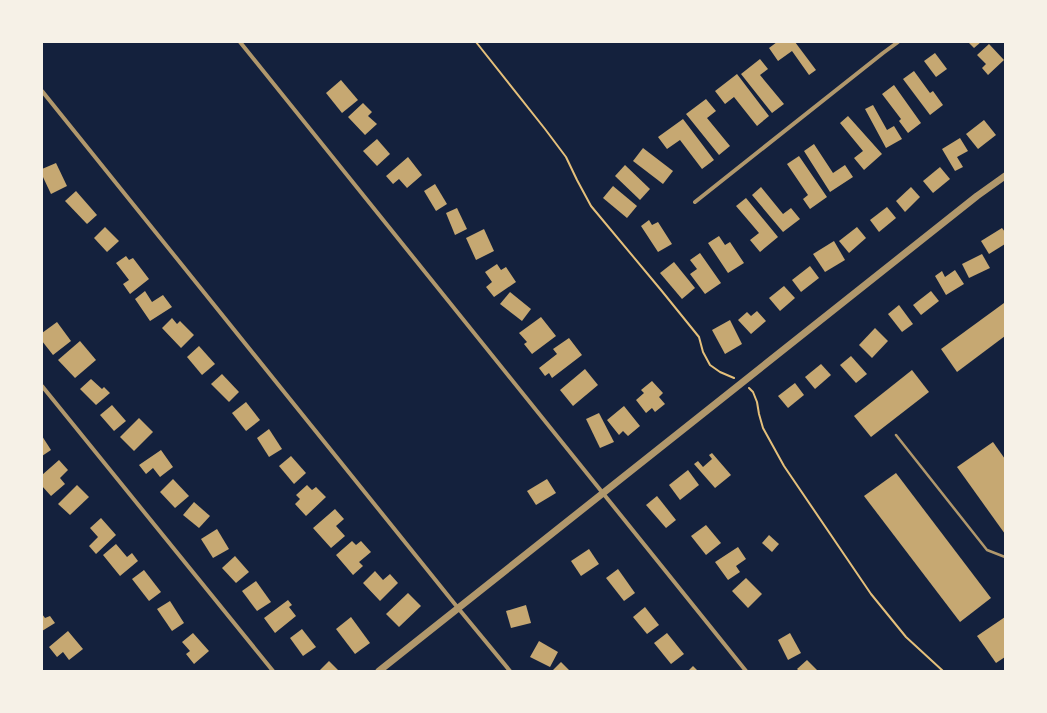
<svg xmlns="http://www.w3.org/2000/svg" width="1047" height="713" viewBox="0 0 1047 713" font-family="'PT Sans',sans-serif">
  <rect width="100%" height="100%" fill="#14213d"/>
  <!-- building -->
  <g fill="#c6a872">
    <polygon points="777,42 795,42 816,70 809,75 792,51 778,61 769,48"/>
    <polygon points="968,42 981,42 974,48"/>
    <polygon points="989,44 1004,60 988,75 982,68 986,64 977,55"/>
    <polygon points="935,53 947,69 936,77 924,61"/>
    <polygon points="760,59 768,69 760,75 784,104 772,113 741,74"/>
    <polygon points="914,71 930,93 933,91 943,105 930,115 903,79"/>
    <polygon points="737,74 769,116 757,126 734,97 725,104 715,91"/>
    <polygon points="341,80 358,100 342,113 326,93"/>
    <polygon points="894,85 921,123 908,133 899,121 901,119 882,94"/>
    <polygon points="706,99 716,111 707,118 730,146 719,155 686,114"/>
    <polygon points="363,103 372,112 368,116 377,124 365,135 348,117"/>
    <polygon points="873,105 887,130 894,126 902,139 886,148 865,109"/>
    <polygon points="848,116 882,154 864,170 854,158 863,151 840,123"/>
    <polygon points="683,119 714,160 702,169 680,140 667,149 658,137"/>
    <polygon points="984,120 996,135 978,149 966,134"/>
    <polygon points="960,138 968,151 957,157 963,167 955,171 942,149"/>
    <polygon points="377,139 390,154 377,166 363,151"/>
    <polygon points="814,144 833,173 845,165 853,177 830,192 804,151"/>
    <polygon points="643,148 673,171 663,184 633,161"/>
    <polygon points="799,156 827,197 810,209 803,199 808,195 787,164"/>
    <polygon points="408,157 422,175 407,188 399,179 393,184 386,176"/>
    <polygon points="56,163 67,186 51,194 42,175 42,169"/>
    <polygon points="625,165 650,189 640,200 615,176"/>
    <polygon points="940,167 950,179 933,193 923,181"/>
    <polygon points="435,184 447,204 436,211 424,191"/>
    <polygon points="613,186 637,206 627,218 603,198"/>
    <polygon points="761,187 783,214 791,208 800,219 783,232 752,195"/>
    <polygon points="911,187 920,197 905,212 896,201"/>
    <polygon points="76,191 97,215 87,224 65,201"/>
    <polygon points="746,198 778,237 760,252 750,240 759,233 736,206"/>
    <polygon points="887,207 896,218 879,232 870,220"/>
    <polygon points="457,208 467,229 455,235 446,213"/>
    <polygon points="649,220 652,225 658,222 672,244 658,252 641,226"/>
    <polygon points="105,227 119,241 107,252 94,238"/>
    <polygon points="857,227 866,238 849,253 839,241"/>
    <polygon points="1002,228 1005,232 1005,244 989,254 981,241"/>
    <polygon points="484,229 494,251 476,260 466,238"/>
    <polygon points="719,236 725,245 730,242 744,263 728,273 708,243"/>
    <polygon points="834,241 845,260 825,272 813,254"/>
    <polygon points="700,253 721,283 705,294 690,274 697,269 690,260"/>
    <polygon points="982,254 990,268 969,278 962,264"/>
    <polygon points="126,256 129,260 133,258 149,279 130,294 123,284 129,280 116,263"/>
    <polygon points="674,262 695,288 682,299 660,273"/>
    <polygon points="497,264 501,270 506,267 516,282 494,297 486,287 492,282 485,272"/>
    <polygon points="810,266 819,278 801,292 792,280"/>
    <polygon points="955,270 964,284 946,295 935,276 942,271 945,277"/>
    <polygon points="784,286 795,298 780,311 769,298"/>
    <polygon points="145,291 152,302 163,295 172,307 150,321 135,299"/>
    <polygon points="931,291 939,301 921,315 913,305"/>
    <polygon points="510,292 531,309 522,321 500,304"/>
    <polygon points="1004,303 1005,304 1005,336 957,372 941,349"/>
    <polygon points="899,305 913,324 902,332 888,314"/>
    <polygon points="757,311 766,321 751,334 738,320 747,312 751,316"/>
    <polygon points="541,317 556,336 532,354 524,344 527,342 519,333"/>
    <polygon points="172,318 177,324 180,321 194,335 181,348 162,328"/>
    <polygon points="730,320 742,344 725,354 712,330"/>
    <polygon points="57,322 71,341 53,355 42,341 42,333"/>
    <polygon points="875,328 888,341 872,358 859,345"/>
    <polygon points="569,338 582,355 552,378 549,373 545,376 539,368 557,354 553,349"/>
    <polygon points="80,341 96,360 75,378 58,360"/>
    <polygon points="199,346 215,364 202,375 187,357"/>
    <polygon points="851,356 867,374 856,383 840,365"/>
    <polygon points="821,364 831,375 815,389 805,377"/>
    <polygon points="585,369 598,385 573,406 560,390"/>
    <polygon points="912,370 929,392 871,437 854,416"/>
    <polygon points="222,374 239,392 229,402 211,384"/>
    <polygon points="91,379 102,389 104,387 110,393 96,405 80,389"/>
    <polygon points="652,381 663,393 659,397 665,404 655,412 652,408 646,413 636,400 644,393 641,390"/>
    <polygon points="795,383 804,395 788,408 778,396"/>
    <polygon points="246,402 260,420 246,431 232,413"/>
    <polygon points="112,405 126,421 114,431 100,415"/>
    <polygon points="624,406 640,426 628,436 623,431 619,435 607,420"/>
    <polygon points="599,413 614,442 600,448 586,419"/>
    <polygon points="139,418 153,432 134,451 120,437"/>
    <polygon points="269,429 282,449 269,457 257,438"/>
    <polygon points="42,436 51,450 42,456"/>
    <polygon points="993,442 1005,459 1005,534 957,467"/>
    <polygon points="161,450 173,467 160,477 153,468 146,474 139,465"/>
    <polygon points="712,453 731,475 715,488 694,464 698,461 703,467 712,459 709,455"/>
    <polygon points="291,456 306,473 294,484 279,466"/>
    <polygon points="59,460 68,470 60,478 65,484 51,496 42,486 42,475"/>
    <polygon points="688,470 699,485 680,500 669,485"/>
    <polygon points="896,473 991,598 960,622 864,496"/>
    <polygon points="173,479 189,496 175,508 160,492"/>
    <polygon points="547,479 556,493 536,505 527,491"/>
    <polygon points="77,485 89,497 70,515 58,504"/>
    <polygon points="307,485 312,490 316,487 326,497 306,516 295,504 300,499 296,495"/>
    <polygon points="657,496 676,520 666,528 646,505"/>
    <polygon points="194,502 210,516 199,528 183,515"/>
    <polygon points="335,509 344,519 336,526 345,536 331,548 313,528"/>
    <polygon points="101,518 116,535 96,554 89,546 98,537 90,528"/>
    <polygon points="706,525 721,543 706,555 691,536"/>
    <polygon points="217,529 229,549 213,558 201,539"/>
    <polygon points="769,535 779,544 772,552 762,543"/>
    <polygon points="352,541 356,545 361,541 371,552 359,562 363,566 353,575 336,555"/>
    <polygon points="116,544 127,557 132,553 138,561 120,576 103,555"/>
    <polygon points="738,547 746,559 736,566 740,572 728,580 715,562"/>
    <polygon points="589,549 599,564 581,576 571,561"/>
    <polygon points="235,556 249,572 236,583 222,568"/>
    <polygon points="618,569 635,593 624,601 606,578"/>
    <polygon points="144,570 161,592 149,601 132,579"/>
    <polygon points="375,571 383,580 390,574 398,583 380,601 363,583"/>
    <polygon points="746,578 762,594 748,608 732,591"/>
    <polygon points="256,581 271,602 257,611 242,591"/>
    <polygon points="408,593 421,606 399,627 386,614"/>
    <polygon points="288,600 292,605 289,607 296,616 275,633 264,618"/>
    <polygon points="170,601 184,623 172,631 157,609"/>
    <polygon points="526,605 531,623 511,628 506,611"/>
    <polygon points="645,607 659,625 647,634 633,617"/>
    <polygon points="42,614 45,618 50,616 55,623 42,631"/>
    <polygon points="351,617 370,643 355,654 336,629"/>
    <polygon points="1005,617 1005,657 996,663 977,636"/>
    <polygon points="302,629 316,647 303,656 290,638"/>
    <polygon points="68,631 83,649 69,660 63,652 57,657 49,647"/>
    <polygon points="193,633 209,651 194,664 186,654 190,651 182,642"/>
    <polygon points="667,633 684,654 671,664 654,643"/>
    <polygon points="790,633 801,653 788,660 778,640"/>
    <polygon points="539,641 558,652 550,667 530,657"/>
    <polygon points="807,660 818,671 799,671 797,669"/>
    <polygon points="329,661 339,671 319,671"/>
    <polygon points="561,662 570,671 552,671"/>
    <polygon points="693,666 698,671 688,671"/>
  </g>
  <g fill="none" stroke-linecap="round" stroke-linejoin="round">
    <!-- path -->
    <g stroke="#e5c07b" stroke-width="2">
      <polyline points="476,42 545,129 566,157 577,180 591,206 661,290 699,337 703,352 710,365 720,372 734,378"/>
      <polyline points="749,388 753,392 757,402 759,414 763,428 784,466 871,594 906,637 943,671"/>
    </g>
    <!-- service -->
    <polyline stroke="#b1986c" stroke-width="2.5" points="896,435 987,550 1005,557"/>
    <!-- minor -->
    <g stroke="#b1986c" stroke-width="4">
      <polyline points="240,42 746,671"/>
      <polyline points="42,91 458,608 510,671"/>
      <polyline points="695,202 883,53 898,42"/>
      <polyline points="42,386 273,671"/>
    </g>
    <!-- tertiary -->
    <polyline stroke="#b1986c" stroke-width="7" points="379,671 977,196 1005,176"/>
  </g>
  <!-- border -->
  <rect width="1047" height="713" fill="none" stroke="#f6f1e7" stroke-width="86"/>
</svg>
